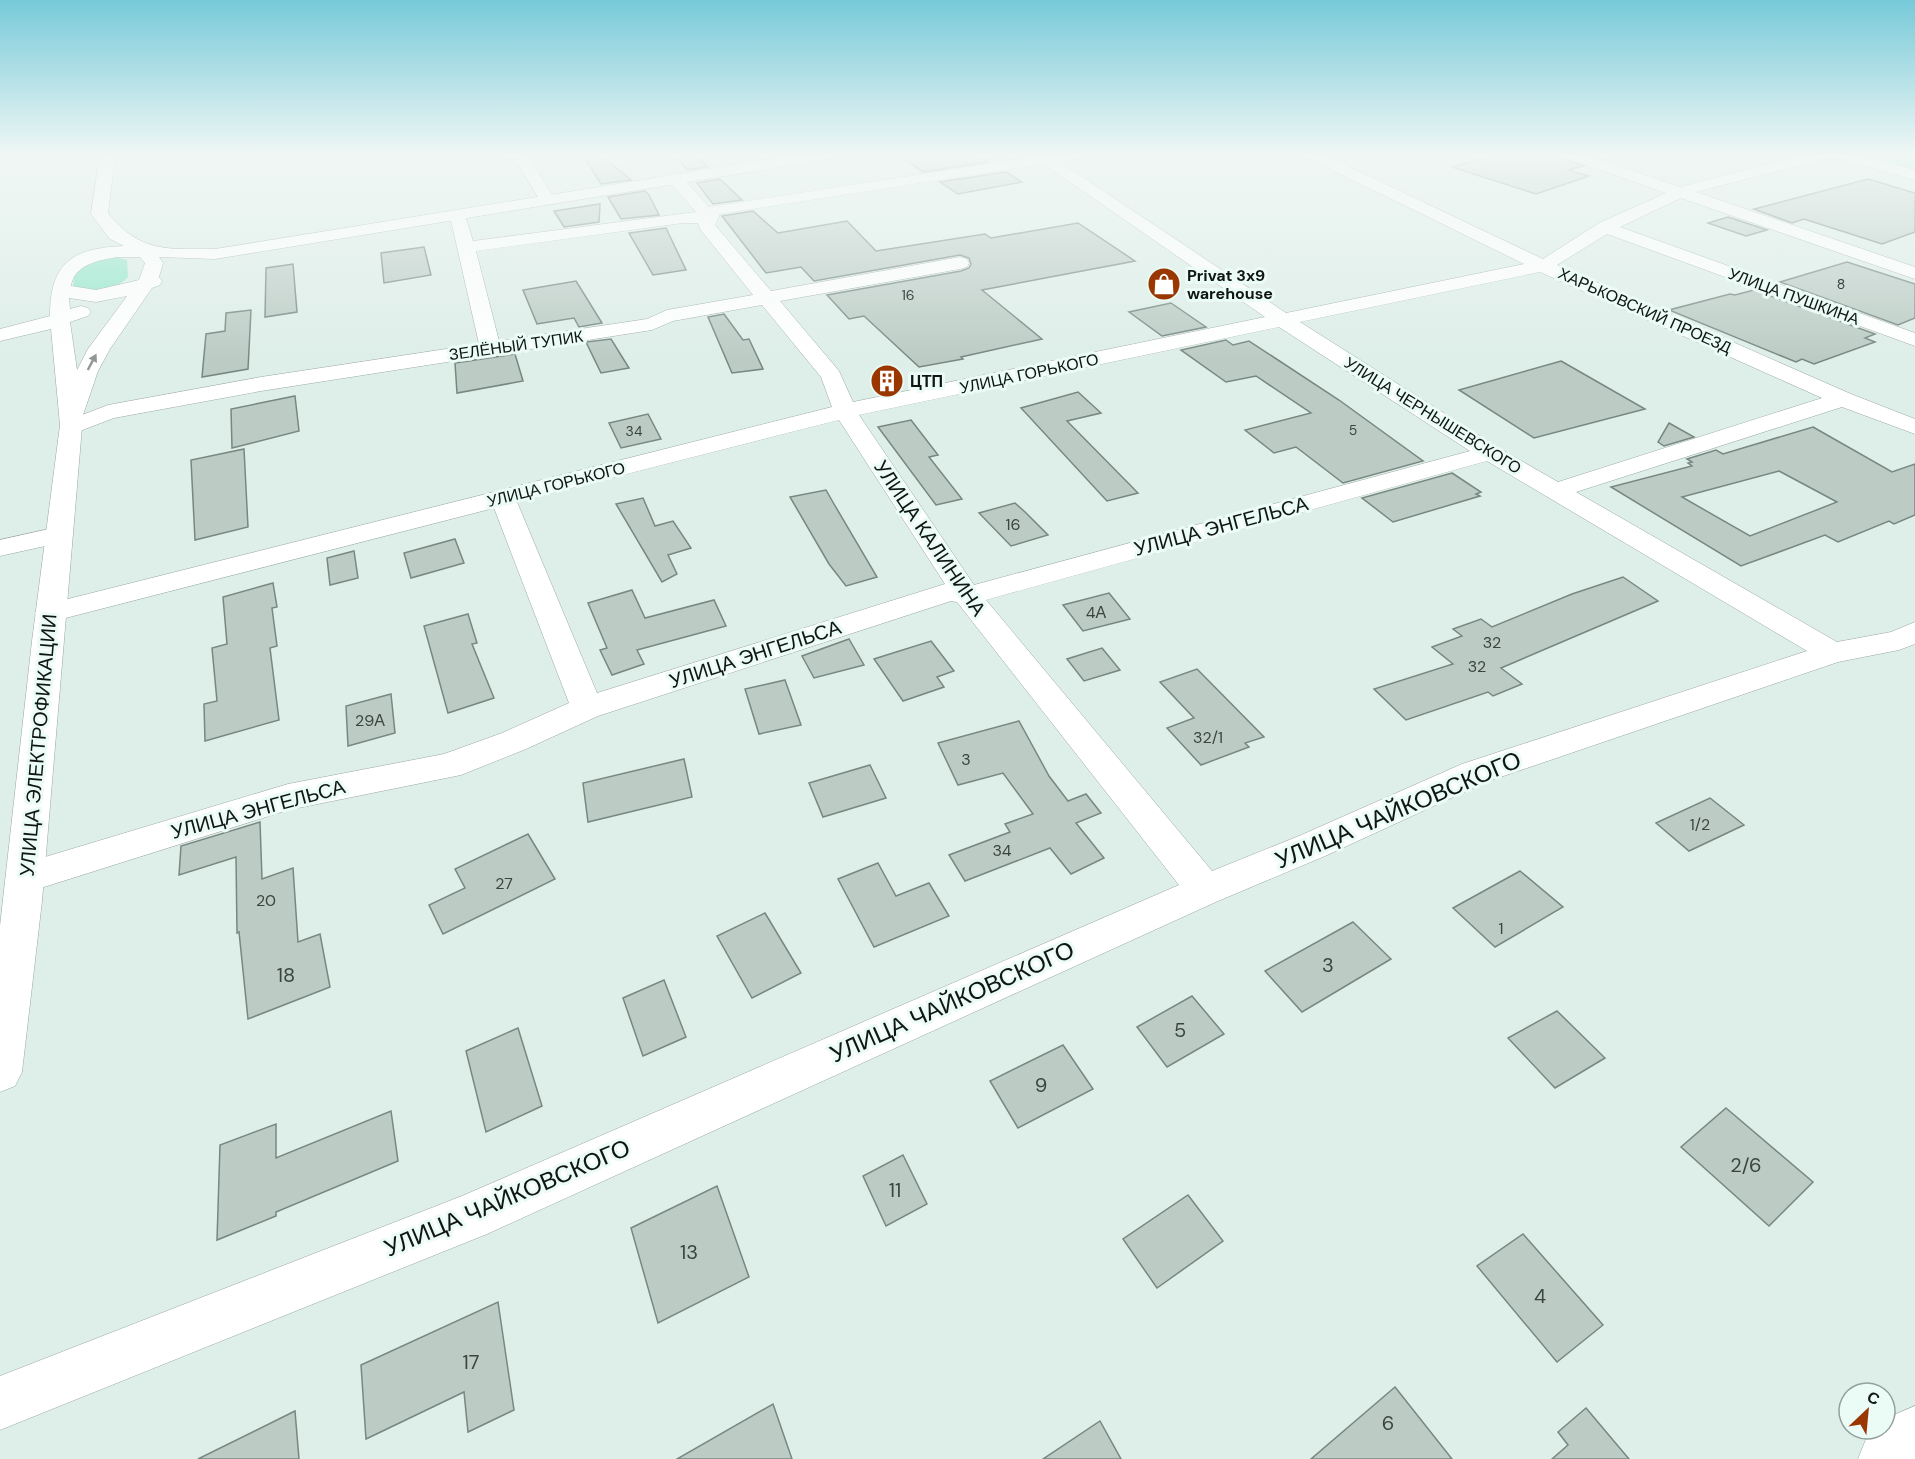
<svg xmlns="http://www.w3.org/2000/svg" width="1915" height="1459" viewBox="0 0 1915 1459" font-family="'DM Sans',sans-serif">
  <rect width="100%" height="100%" fill="#deeee8"/>
  <!-- green -->
  <g fill="#97e7cb">
    <polygon points="1849,155 1915,155 1915,173"/>
    <path d="M115 257 127 260 128 277C114 292 92 291 73 288L75 269 83 264Z"/>
  </g>
  <!-- building -->
  <g fill="#bcccc5" stroke="#788781" stroke-width="1.5" fill-rule="evenodd">
    <polygon points="583,155 601,155 631,180 601,184"/>
    <polygon points="686,155 695,155 708,167 687,170 679,160"/>
    <polygon points="897,155 977,155 988,162 923,172"/>
    <polygon points="1495,155 1563,155 1566,160 1584,166 1568,170 1589,176 1536,194 1452,167"/>
    <polygon points="1006,172 1022,182 958,194 940,182"/>
    <polygon points="720,179 742,200 713,204 697,183"/>
    <polygon points="1868,179 1915,193 1915,232 1882,244 1804,219 1792,223 1754,209"/>
    <polygon points="645,191 649,195 659,215 621,219 608,197"/>
    <polygon points="600,204 599,222 564,227 554,211"/>
    <polygon points="753,211 778,233 847,221 876,251 985,234 991,238 1078,223 1135,261 982,290 1042,339 961,357 963,359 919,367 864,316 849,319 827,295 961,271 969,268 971,264 969,258 960,255 814,281 801,267 766,273 722,216"/>
    <polygon points="1728,217 1767,230 1746,236 1708,223"/>
    <polygon points="666,228 686,270 653,275 629,233"/>
    <polygon points="424,247 431,275 384,283 381,253"/>
    <polygon points="1847,262 1915,284 1915,318 1898,325 1780,282"/>
    <polygon points="293,264 297,312 265,317 266,268"/>
    <polygon points="576,281 602,323 579,327 574,318 537,324 523,290"/>
    <polygon points="1754,290 1875,334 1865,338 1875,342 1814,364 1802,359 1796,362 1669,310 1730,294 1735,295"/>
    <polygon points="1171,303 1206,327 1162,336 1129,312"/>
    <polygon points="251,310 248,369 202,377 206,334 225,331 226,313"/>
    <polygon points="724,314 743,340 749,339 763,369 732,373 708,317"/>
    <polygon points="611,339 629,368 601,373 586,342"/>
    <polygon points="1226,340 1233,345 1249,341 1339,400 1423,461 1343,483 1296,447 1274,453 1245,430 1311,413 1256,376 1226,382 1181,350"/>
    <polygon points="515,354 523,381 457,393 455,363"/>
    <polygon points="1561,361 1645,409 1534,438 1459,390"/>
    <polygon points="1078,392 1101,413 1067,421 1138,493 1107,501 1021,408"/>
    <polygon points="295,396 299,431 232,448 231,409"/>
    <polygon points="648,414 661,439 621,448 609,423"/>
    <polygon points="911,420 938,455 929,457 962,499 936,505 878,427"/>
    <polygon points="1669,423 1694,437 1664,446 1658,442"/>
    <path d="M1813 427 1892 472 1915 464V515L1894 524 1889 521 1838 542 1825 535 1741 566 1611 487 1692 466 1688 463 1692 462 1687 459 1716 450 1723 454ZM1779 471 1837 502 1750 536 1682 497Z"/>
    <polygon points="244,449 248,527 195,540 191,460"/>
    <polygon points="1452,473 1481,492 1476,494 1480,496 1393,522 1362,498"/>
    <polygon points="826,490 834,504 877,577 846,586 829,564 790,497"/>
    <polygon points="643,498 655,526 673,521 691,548 668,555 677,574 662,582 616,504"/>
    <polygon points="1015,503 1024,511 1048,535 1011,546 979,513"/>
    <polygon points="455,539 464,563 411,578 404,553"/>
    <polygon points="354,551 358,578 330,585 327,558"/>
    <polygon points="1623,577 1658,601 1501,668 1522,684 1493,696 1488,692 1406,720 1374,689 1453,664 1432,647 1462,636 1453,629 1481,619 1492,627 1572,594"/>
    <polygon points="273,583 277,607 272,608 277,646 270,648 279,720 205,741 204,704 217,701 212,648 227,644 223,597"/>
    <polygon points="632,590 645,618 714,600 726,626 637,650 644,664 612,675 600,650 607,648 588,603"/>
    <polygon points="1109,593 1130,619 1083,631 1063,605"/>
    <polygon points="468,614 477,643 472,644 494,698 448,713 424,626"/>
    <polygon points="849,639 864,665 814,678 802,656"/>
    <polygon points="931,641 954,671 937,677 944,687 903,701 874,659"/>
    <polygon points="1102,648 1120,670 1084,681 1067,659"/>
    <polygon points="1197,669 1264,737 1245,743 1249,747 1201,765 1167,728 1194,718 1160,682"/>
    <polygon points="785,680 801,725 759,734 745,689"/>
    <polygon points="391,694 395,733 348,746 346,706"/>
    <polygon points="1019,721 1049,776 1068,801 1086,794 1101,813 1076,823 1104,858 1071,874 1050,848 965,881 949,855 1010,832 1005,824 1033,814 1003,773 958,785 938,743"/>
    <polygon points="684,759 692,797 588,822 583,783"/>
    <polygon points="870,765 886,798 823,817 809,783"/>
    <polygon points="1710,798 1744,825 1689,851 1656,823"/>
    <polygon points="260,822 262,879 293,868 298,942 320,934 330,987 248,1019 239,932 237,933 236,857 179,875 181,846"/>
    <polygon points="528,834 555,879 443,934 429,905 465,888 455,869"/>
    <polygon points="878,863 896,896 929,883 949,916 874,947 838,879"/>
    <polygon points="1520,871 1563,907 1495,947 1453,908"/>
    <polygon points="765,913 801,973 752,998 717,936"/>
    <polygon points="1353,922 1391,959 1302,1012 1265,971"/>
    <polygon points="664,980 686,1037 643,1056 623,998"/>
    <polygon points="1192,996 1224,1034 1167,1067 1137,1027"/>
    <polygon points="1557,1011 1605,1058 1555,1088 1508,1038"/>
    <polygon points="518,1028 542,1106 486,1132 466,1051"/>
    <polygon points="1063,1045 1093,1089 1018,1128 990,1081"/>
    <polygon points="1726,1108 1813,1182 1769,1226 1681,1147"/>
    <polygon points="391,1111 398,1161 276,1212 276,1216 217,1240 220,1145 276,1124 276,1158"/>
    <polygon points="903,1155 927,1204 886,1226 863,1176"/>
    <polygon points="717,1186 749,1277 658,1323 631,1228"/>
    <polygon points="1188,1195 1223,1241 1157,1288 1123,1239"/>
    <polygon points="1523,1234 1603,1325 1557,1362 1477,1266"/>
    <polygon points="498,1302 514,1410 468,1432 464,1392 366,1439 361,1365"/>
    <polygon points="1395,1387 1452,1459 1311,1459"/>
    <polygon points="773,1404 792,1459 677,1459"/>
    <polygon points="1586,1408 1629,1459 1552,1459 1568,1445 1558,1432"/>
    <polygon points="295,1411 299,1459 198,1459"/>
    <polygon points="1100,1421 1121,1459 1043,1459"/>
  </g>
  <g fill="none" stroke-linecap="round" stroke-linejoin="round">
    <defs>
      <g id="minor">
        <polygon points="513,155 527,155 556,201 554,204 542,204"/>
        <path d="M1045 155H1075L1073 159 1060 162 1286 313 1524 264 1308 158 1306 155H1324L1543 259 1599 223 1666 193 1567 158 1565 155H1586L1680 187 1806 155H1830L1828 158 1696 192 1915 267V279L1681 198 1620 227 1915 333V346L1607 234 1557 265 1851 394 1915 419V434L1842 407 1576 492 1837 642 1891 632 1915 622V644L1899 650 1838 662 1486 782 1325 856 1218 901 487 1234 0 1430V1376L462 1196 1179 885 957 602 951 601 598 716 526 749 461 775 288 810 25 893 12 889 6 878 12 867 25 863 288 784 444 754 502 733 569 703 494 508 50 622 40 620 35 613 40 606 832 407 821 377 762 305 673 321 652 330 261 391 114 418 72 434 64 432 60 427 64 422 108 405 261 377 479 344 450 216 452 212H464L473 241 696 212 666 178 674 173 680 175 709 207ZM1044 164 1265 317 853 402 839 371 780 301 960 269 967 267 969 263 967 259 960 257 771 291 715 225 720 214ZM683 223H698L700 229 753 295 667 310 647 319 499 341 476 251ZM1540 272 1822 398 1558 482 1499 448 1300 322ZM1279 327 1470 451 974 585 859 415ZM839 420 945 584 597 693 517 502ZM1487 461 1807 651 1462 764 1299 836 1212 871 986 600Z"/>
        <polygon points="1834,155 1858,155 1915,170 1915,180 1837,158"/>
        <polygon points="58,527 68,529 71,535 68,541 0,556 0,540"/>
        <polygon points="1915,1406 1915,1459 1858,1459 1866,1439 1878,1429 1885,1429 1885,1423 1896,1414"/>
      </g>
      <path id="major" d="M100 155H115L108 213C140 253 167 249 215 249L797 155H831L823 160 215 259 159 257 163 263 159 277 162 281 160 285 152 288 110 349 98 371 83 415 42 901 22 1072 15 1086 0 1092V926L32 641 60 425 51 329 0 341V329L50 316C50 263 72 248 124 246L110 239 91 214ZM118 257H140L145 263 139 280 96 290 71 286C74 264 100 260 118 257ZM127 296 88 349 77 370 70 322 88 316 91 312 88 308 81 306 70 309 69 298 96 302Z"/>
    </defs>
    <!-- minor casing -->
    <use href="#minor" stroke="#99a8a2" stroke-width="1"/>
    <!-- major casing -->
    <use href="#major" stroke="#99a8a2" stroke-width="1"/>
    <!-- minor -->
    <use href="#minor" fill="#fff" fill-rule="evenodd"/>
    <!-- major -->
    <use href="#major" fill="#fff" fill-rule="evenodd"/>
  </g>
  <!-- one-way arrows -->
  <defs><path id="oneway-solid" d="M-6-.8H1V-3.2L6.5 0L1 3.2V.8H-6Z" transform="scale(1.5)"/></defs>
  <use fill="#939695" href="#oneway-solid" transform="translate(92 362) rotate(-62)"/>
  <!-- sky -->
  <linearGradient id="sky" x2="0" y2="1"><stop stop-color="#77cad9"/><stop offset="0.43" stop-color="#f0f7f5"/><stop offset="1" stop-color="#f0f7f5" stop-opacity="0"/></linearGradient>
  <rect width="1915" height="359" fill="url(#sky)"/>
  <!-- icons -->
  <defs>
    <symbol id="shop-disc" viewBox="-11 -11 22 22"><circle r="9.5" fill="#9a3600" stroke="#ebfbf5"/><path d="M-5-2.5h2.3a2.7 3.5 0 0 1 5.4 0H5L5.5 6h-11ZM-1.5-2.5h3a1.5 2.3 0 0 0-3 0Z" fill="#fff"/></symbol>
    <symbol id="building-disc" viewBox="-11 -11 22 22"><circle r="9.5" fill="#9a3600" stroke="#ebfbf5"/><path d="M-4-6H4V6H1V3H-1V6H-4ZM-2.5-4.3h1.7v1.8h-1.7ZM.8-4.3h1.7v1.8H.8ZM-2.5-1h1.7V.8h-1.7ZM.8-1h1.7V.8H.8Z" fill="#fff"/></symbol>
  </defs>
  <g fill-rule="evenodd">
    <use href="#shop-disc" x="1145" y="265" width="38" height="38"/>
    <use href="#building-disc" x="868" y="362" width="38" height="38"/>
  </g>
  <g text-anchor="middle" stroke-width="6" stroke-linejoin="round" paint-order="stroke">
    <!-- far-number labels -->
    <g font-size="14" fill="#3b4440">
      <text x="1841" y="289">8</text>
      <text x="908" y="300">16</text>
      <text x="1353" y="435">5</text>
      <text x="634" y="436">34</text>
    </g>
    <!-- far-poi labels -->
    <g font-size="16" font-weight="bold" fill="#101614" stroke="#ebfbf5" text-anchor="start">
      <text x="1187" y="281">Privat 3x9<tspan x="1187" dy="18">warehouse</tspan></text>
      <text x="910" y="387">ЦТП</text>
    </g>
    <!-- far-street labels -->
    <g font-size="16" fill="#101614" stroke="#ebfbf5">
      <text transform="translate(1794 296) rotate(20)" y="6">УЛИЦА ПУШКИНА</text>
      <text transform="translate(1645 310) rotate(24)" y="6">ХАРЬКОВСКИЙ ПРОЕЗД</text>
      <text transform="translate(516 345) rotate(-8)" y="6">ЗЕЛЁНЫЙ ТУПИК</text>
      <text transform="translate(1029 373) rotate(-12)" y="6">УЛИЦА ГОРЬКОГО</text>
      <text transform="translate(1433 415) rotate(32)" y="6">УЛИЦА ЧЕРНЫШЕВСКОГО</text>
      <text transform="translate(556 484) rotate(-14)" y="6">УЛИЦА ГОРЬКОГО</text>
    </g>
    <!-- number labels -->
    <g font-size="16" fill="#3b4440">
      <text x="1013" y="530">16</text>
      <text x="1096" y="618">4А</text>
      <text x="1492" y="648">32</text>
      <text x="1477" y="672">32</text>
      <text x="370" y="726">29А</text>
      <text x="1208" y="743">32/1</text>
      <text x="966" y="765">3</text>
      <text x="1700" y="830">1/2</text>
      <text x="1002" y="856">34</text>
      <text x="504" y="889">27</text>
      <text x="266" y="906">20</text>
      <text x="1501" y="934">1</text>
    </g>
    <!-- street labels -->
    <g font-size="20" fill="#101614" stroke="#ebfbf5">
      <text transform="translate(1221 526) rotate(-15)" y="7">УЛИЦА ЭНГЕЛЬСА</text>
      <text transform="translate(930 538) rotate(56)" y="7">УЛИЦА КАЛИНИНА</text>
      <text transform="translate(755 654) rotate(-18)" y="7">УЛИЦА ЭНГЕЛЬСА</text>
      <text transform="translate(38 745) rotate(-85)" y="7">УЛИЦА ЭЛЕКТРОФИКАЦИИ</text>
      <text transform="translate(258 809) rotate(-15)" y="7">УЛИЦА ЭНГЕЛЬСА</text>
    </g>
    <!-- near-number labels -->
    <g font-size="20" fill="#3b4440">
      <text x="1328" y="972">3</text>
      <text x="286" y="982">18</text>
      <text x="1180" y="1037">5</text>
      <text x="1041" y="1092">9</text>
      <text x="1746" y="1172">2/6</text>
      <text x="895" y="1197">11</text>
      <text x="689" y="1259">13</text>
      <text x="1540" y="1303">4</text>
      <text x="471" y="1369">17</text>
      <text x="1388" y="1430">6</text>
    </g>
    <!-- near-street labels -->
    <g font-size="24" fill="#101614" stroke="#ebfbf5">
      <text transform="translate(1398 810) rotate(-23)" y="8">УЛИЦА ЧАЙКОВСКОГО</text>
      <text transform="translate(952 1002) rotate(-24)" y="8">УЛИЦА ЧАЙКОВСКОГО</text>
      <text transform="translate(507 1198) rotate(-23)" y="8">УЛИЦА ЧАЙКОВСКОГО</text>
    </g>
  </g>
  <!-- north arrow -->
  <g transform="translate(1867 1411) rotate(26)"><circle r="28" fill="#ebfbf5" stroke="#939f9b" stroke-width="1.5"/>
  <path d="M0-4.5L10 22L0 15L-10 22Z" fill="#9a3600"/>
  <text y="-9" font-size="16" font-weight="bold" text-anchor="middle" fill="#101614">С</text>
  </g>
</svg>
